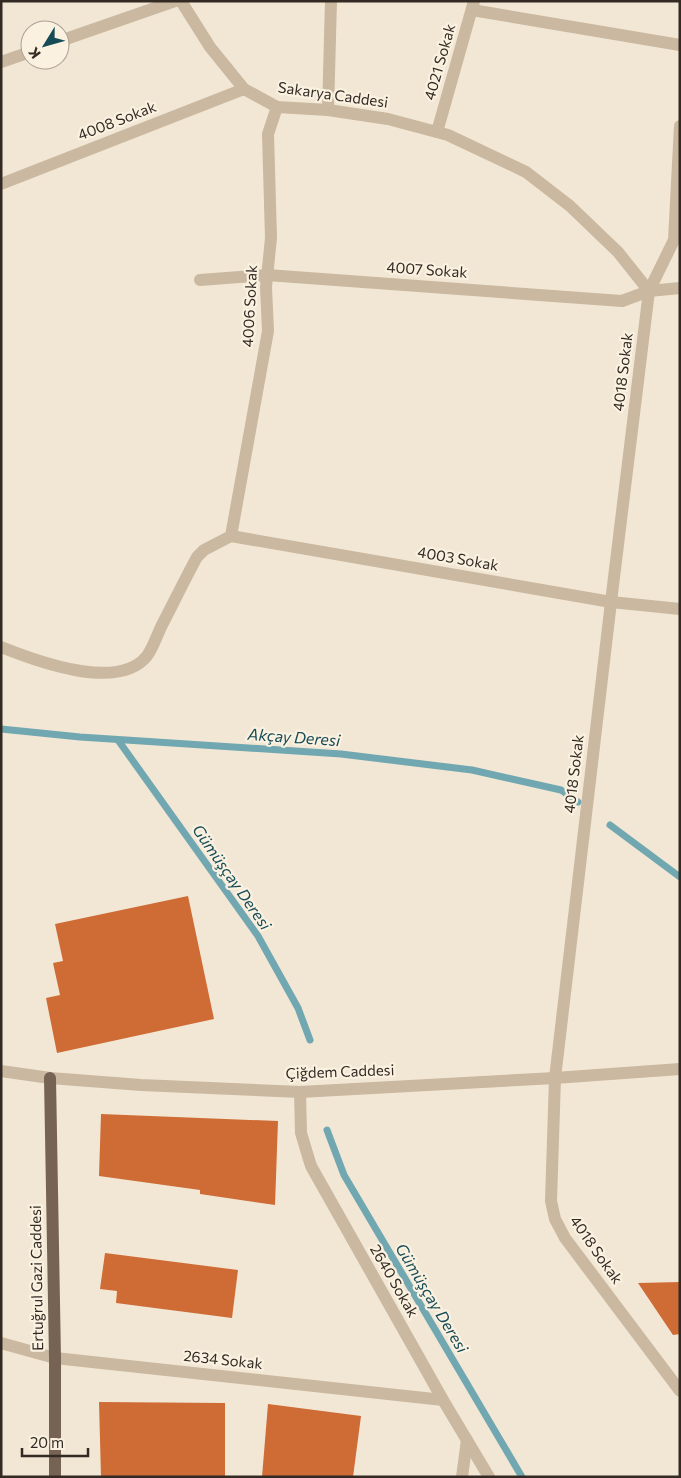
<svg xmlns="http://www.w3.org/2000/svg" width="681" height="1478" viewBox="0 0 681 1478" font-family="Commissioner,sans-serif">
  <rect width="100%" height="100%" fill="#f2e7d4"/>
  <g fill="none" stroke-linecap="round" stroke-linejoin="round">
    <!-- stream -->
    <g stroke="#71a7b1" stroke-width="7">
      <polyline points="1,729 80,737 341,754 472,770 561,790 578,802"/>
      <polyline points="118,740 258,936 298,1008 310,1040"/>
      <polyline points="610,825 680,877"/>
      <polyline points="327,1130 344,1175 522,1477"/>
    </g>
  </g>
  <!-- building -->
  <g fill="#cf6b35">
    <polygon points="188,896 214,1019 57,1053 46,998 60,995 53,963 63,961 55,924"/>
    <polygon points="101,1114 278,1121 275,1205 200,1194 200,1190 99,1176"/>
    <polygon points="105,1253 238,1270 232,1318 116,1303 117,1291 100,1289"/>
    <polygon points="680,1282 680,1334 673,1335 638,1283"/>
    <polygon points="99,1402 225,1403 225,1477 101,1477"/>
    <polygon points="268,1404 361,1416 353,1477 262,1477"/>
  </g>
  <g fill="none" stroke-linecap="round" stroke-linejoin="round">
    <!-- minor -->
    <g stroke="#cab8a0" stroke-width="12">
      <polyline points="181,1 210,47 244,89 277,107 328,110 388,119 448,135 526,172 570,206 618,252 649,291 680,288"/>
      <polyline points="472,10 680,45"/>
      <polyline points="60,41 175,1"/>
      <polyline points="1,62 30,52"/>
      <polyline points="328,110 331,1"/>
      <polyline points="680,126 674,240 649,291 611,602 555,1078 551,1201 555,1219 565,1238 680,1391"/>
      <polyline points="437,132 474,1"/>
      <polyline points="1,184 244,89"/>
      <polyline points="200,280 267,275 622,301 649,291"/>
      <polyline points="231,536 611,602 680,609"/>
      <polyline points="231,536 268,331 266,287 271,238 268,134 277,107"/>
      <path d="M1 647C36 661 118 692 147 656 153 648 157 635 162 625 174 602 185 579 197 557L204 550 231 536"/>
      <polyline points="1,1071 50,1078 141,1085 300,1092 555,1078 680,1069"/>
      <polyline points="300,1092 301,1133 311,1166 443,1400 489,1477"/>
      <polyline points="1,1343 55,1358 443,1400"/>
      <polyline points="462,1477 467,1440"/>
    </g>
    <!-- major -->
    <polyline stroke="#776353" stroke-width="12" points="50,1078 55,1358 55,1477"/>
  </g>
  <g text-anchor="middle" stroke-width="4.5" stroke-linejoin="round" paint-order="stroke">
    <!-- street labels -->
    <g font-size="15" fill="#332a24" stroke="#faf1e0">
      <text transform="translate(440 62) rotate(-74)" y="5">4021 Sokak</text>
      <text transform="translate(333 95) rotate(8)" y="5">Sakarya Caddesi</text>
      <text transform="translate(117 121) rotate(-21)" y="5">4008 Sokak</text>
      <text transform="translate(427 270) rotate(4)" y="5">4007 Sokak</text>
      <text transform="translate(250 306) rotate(-87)" y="5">4006 Sokak</text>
      <text transform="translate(623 372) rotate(-83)" y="5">4018 Sokak</text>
      <text transform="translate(458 559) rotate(10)" y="5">4003 Sokak</text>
      <text transform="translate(574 774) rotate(-83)" y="5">4018 Sokak</text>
      <text transform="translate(340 1072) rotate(-2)" y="5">Çiğdem Caddesi</text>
      <text transform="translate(596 1250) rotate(55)" y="5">4018 Sokak</text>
      <text transform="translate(37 1278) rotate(-91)" y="5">Ertuğrul Gazi Caddesi</text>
      <text transform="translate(394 1281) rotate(60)" y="5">2640 Sokak</text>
      <text transform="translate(223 1360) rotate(6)" y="5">2634 Sokak</text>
    </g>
    <!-- water labels -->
    <g font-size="16" font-style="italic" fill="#174c57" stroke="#faf1e0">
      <text transform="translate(294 737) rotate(4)" y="6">Akçay Deresi</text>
      <text transform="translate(232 877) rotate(55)" y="6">Gümüşçay Deresi</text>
      <text transform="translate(432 1298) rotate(59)" y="6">Gümüşçay Deresi</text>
    </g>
  </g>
  <!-- border -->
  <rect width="681" height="1478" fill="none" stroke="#332a24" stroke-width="5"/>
  <!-- north arrow -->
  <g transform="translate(45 45) rotate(233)"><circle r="24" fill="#faf1e0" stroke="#aaa195"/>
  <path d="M0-4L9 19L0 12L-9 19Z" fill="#174c57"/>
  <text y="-8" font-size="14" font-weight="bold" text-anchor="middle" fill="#332a24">K</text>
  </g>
  <!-- scale -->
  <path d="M22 1448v8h66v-8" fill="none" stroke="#332a24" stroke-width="2.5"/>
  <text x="30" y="1448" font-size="15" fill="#332a24" stroke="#faf1e0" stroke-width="4" paint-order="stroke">20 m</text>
</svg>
